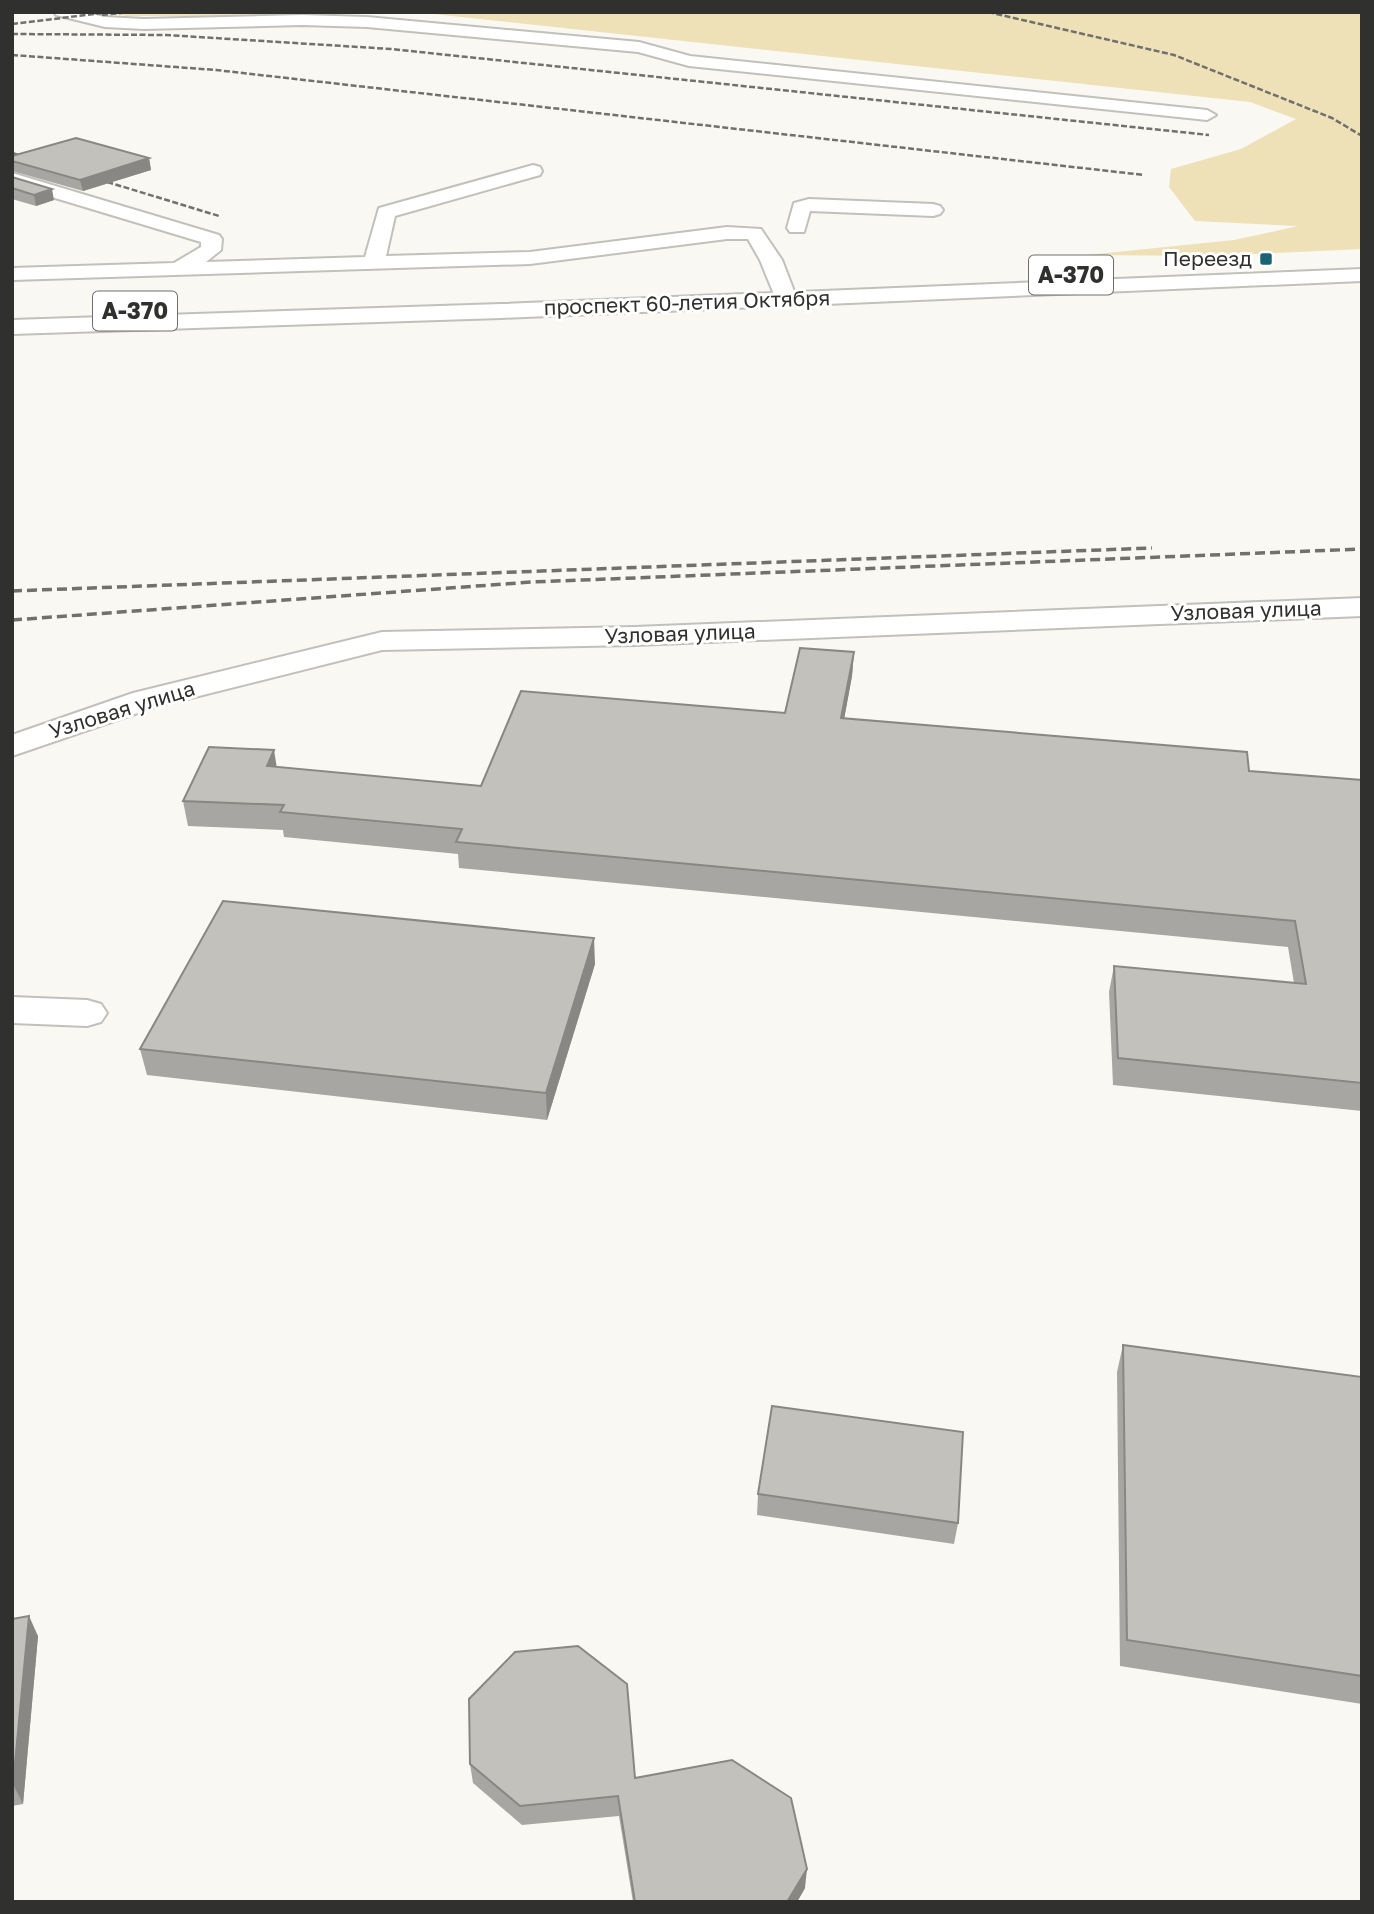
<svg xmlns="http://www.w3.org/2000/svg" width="1374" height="1914" viewBox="0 0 1374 1914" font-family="'Golos Text',sans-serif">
  <rect width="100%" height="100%" fill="#f9f8f3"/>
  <!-- green -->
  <g fill="#eee1b8">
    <polygon points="105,12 381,12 273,16 126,16"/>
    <polygon points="414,12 1362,12 1362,249 1210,256 1087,255 1234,240 1298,226 1195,221 1169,187 1171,169 1241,149 1296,119 1250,102"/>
  </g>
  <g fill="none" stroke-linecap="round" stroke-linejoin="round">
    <defs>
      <g id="minor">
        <polygon points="54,12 82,12 105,17 144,19 302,15 367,17 639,42 690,56 1207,110 1216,115 1207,120 689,66 638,52 367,27 302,25 144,29 105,27 56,15"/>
        <polygon points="533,165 540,167 542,171 540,175 395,216 386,256 530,252 727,227 761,229 782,260 797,299 794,304 778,304 760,260 748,239 727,239 530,264 12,280 12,268 174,263 201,247 201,242 12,185 12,173 219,235 222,239 221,250 206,262 365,257 379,208"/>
        <polygon points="809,199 933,204 940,206 943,210 940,214 933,216 810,211 804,232 790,232 787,228 794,203"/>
        <polygon points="1362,598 1362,616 635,645 382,650 155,707 12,756 12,735 133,693 382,632 635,627"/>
        <polygon points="12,997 87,1000 101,1004 107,1013 101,1022 87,1026 12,1023"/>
      </g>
      <polygon id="highway" points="1362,269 1362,281 501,318 12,334 12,320 501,304"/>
    </defs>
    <!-- minor casing -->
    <use href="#minor" stroke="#c2c0bb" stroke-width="4"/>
    <!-- highway casing -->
    <use href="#highway" stroke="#c2c0bb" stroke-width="4"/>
    <!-- minor -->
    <use href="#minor" fill="#fff" fill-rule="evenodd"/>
    <!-- highway -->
    <use href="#highway" fill="#fff" fill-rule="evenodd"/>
    <!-- rail-far1 -->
    <g stroke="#70706d" stroke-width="2.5" stroke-dasharray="6 2.5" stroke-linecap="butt">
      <polyline points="988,12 1174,55 1332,118 1362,136"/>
      <polyline points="102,15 130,12"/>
      <polyline points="12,24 111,12"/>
      <polyline points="12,34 166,35 391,49 1209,135"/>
      <polyline points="12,55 216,70 1144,175"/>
      <polyline points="12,153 38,161"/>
      <polyline points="91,177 219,216"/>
    </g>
    <!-- rail -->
    <g stroke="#70706d" stroke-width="3.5" stroke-dasharray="10 5" stroke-linecap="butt">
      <polyline points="12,591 1152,548"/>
      <polyline points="12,620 532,582 1362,549"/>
    </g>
  </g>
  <!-- wall -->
  <g fill="#a8a6a2">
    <polygon points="12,156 149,158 151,170 83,191 12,171"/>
    <polygon points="12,177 54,200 36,206 12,199"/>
    <polygon points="854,652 852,676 844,718 1249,771 1362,780 1362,1111 1113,1085 1109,992 1114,966 1294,983 1288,947 459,868 458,854 284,837 283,830 188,826 183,801 277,767 481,786 785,713"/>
    <polygon points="595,964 547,1120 147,1075 140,1049"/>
    <polygon points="1123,1345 1362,1377 1362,1704 1120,1666 1117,1372"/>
    <polygon points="758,1494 958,1523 954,1544 757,1515"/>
    <polygon points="12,1619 38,1636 23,1804 12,1806"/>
    <polygon points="470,1764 635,1778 805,1888 797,1902 633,1902 619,1816 522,1825 473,1783"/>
  </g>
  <!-- shaded-wall -->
  <g fill="#888784">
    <polygon points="149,158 151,170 83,191 80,180"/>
    <polygon points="52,189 54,200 36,206 34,195"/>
    <polygon points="854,652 852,676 840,742 841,718"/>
    <polygon points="274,750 278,775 267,766"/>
    <polygon points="594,938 595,964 547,1120 546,1093"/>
    <polygon points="29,1616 38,1636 23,1804 13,1784"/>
    <polygon points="807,1869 805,1888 797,1902 787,1902"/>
  </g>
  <!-- building -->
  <g fill="#c3c1bc" stroke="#888784" stroke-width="2">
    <polygon points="76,138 149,158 80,180 12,161 12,156"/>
    <polygon points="12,177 52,189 34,195 12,188"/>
    <polygon points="800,648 854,652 841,718 1247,752 1249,771 1362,780 1362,1083 1118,1058 1114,966 1306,984 1295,921 456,842 462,829 280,812 284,805 183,801 209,747 274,750 267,766 481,786 521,691 785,713"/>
    <polygon points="223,901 594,938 546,1093 140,1049"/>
    <polygon points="1123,1345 1362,1377 1362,1676 1127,1640"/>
    <polygon points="772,1406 963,1432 958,1523 758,1494"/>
    <polygon points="29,1616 13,1784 12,1784 12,1619"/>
    <polygon points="578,1646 627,1684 635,1778 732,1760 791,1798 807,1869 787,1902 635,1902 618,1796 520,1806 470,1764 469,1699 515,1652"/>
  </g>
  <!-- markers -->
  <rect fill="#1c6372" stroke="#fff" stroke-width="2.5" x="1259" y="252" width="14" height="14" rx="3.5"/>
  <g text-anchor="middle" stroke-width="6" stroke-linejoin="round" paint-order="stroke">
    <!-- far-poi labels -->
    <g font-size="21" fill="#30302e" stroke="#fff" text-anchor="end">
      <text x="1252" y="266">Переезд</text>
    </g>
    <!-- far-street labels -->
    <g font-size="21" fill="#30302e" stroke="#fff">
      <text transform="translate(687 303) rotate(-2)" y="7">проспект 60-летия Октября</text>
      <text transform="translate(1246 611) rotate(-2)" y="7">Узловая улица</text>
      <text transform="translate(680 634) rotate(-2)" y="7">Узловая улица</text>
      <text transform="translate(122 710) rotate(-17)" y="7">Узловая улица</text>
    </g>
    <!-- shield labels -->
    <g fill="#fff" stroke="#6e6e6d" stroke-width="2">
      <rect x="1029" y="255.5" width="84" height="39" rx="5"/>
      <rect x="93" y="291.5" width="84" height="39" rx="5"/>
    </g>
    <g font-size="23" font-weight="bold" fill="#30302e">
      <text x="1071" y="283">А-370</text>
      <text x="135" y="319">А-370</text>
    </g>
  </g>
  <!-- border -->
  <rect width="1374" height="1914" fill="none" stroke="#30302e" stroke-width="28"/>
</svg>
